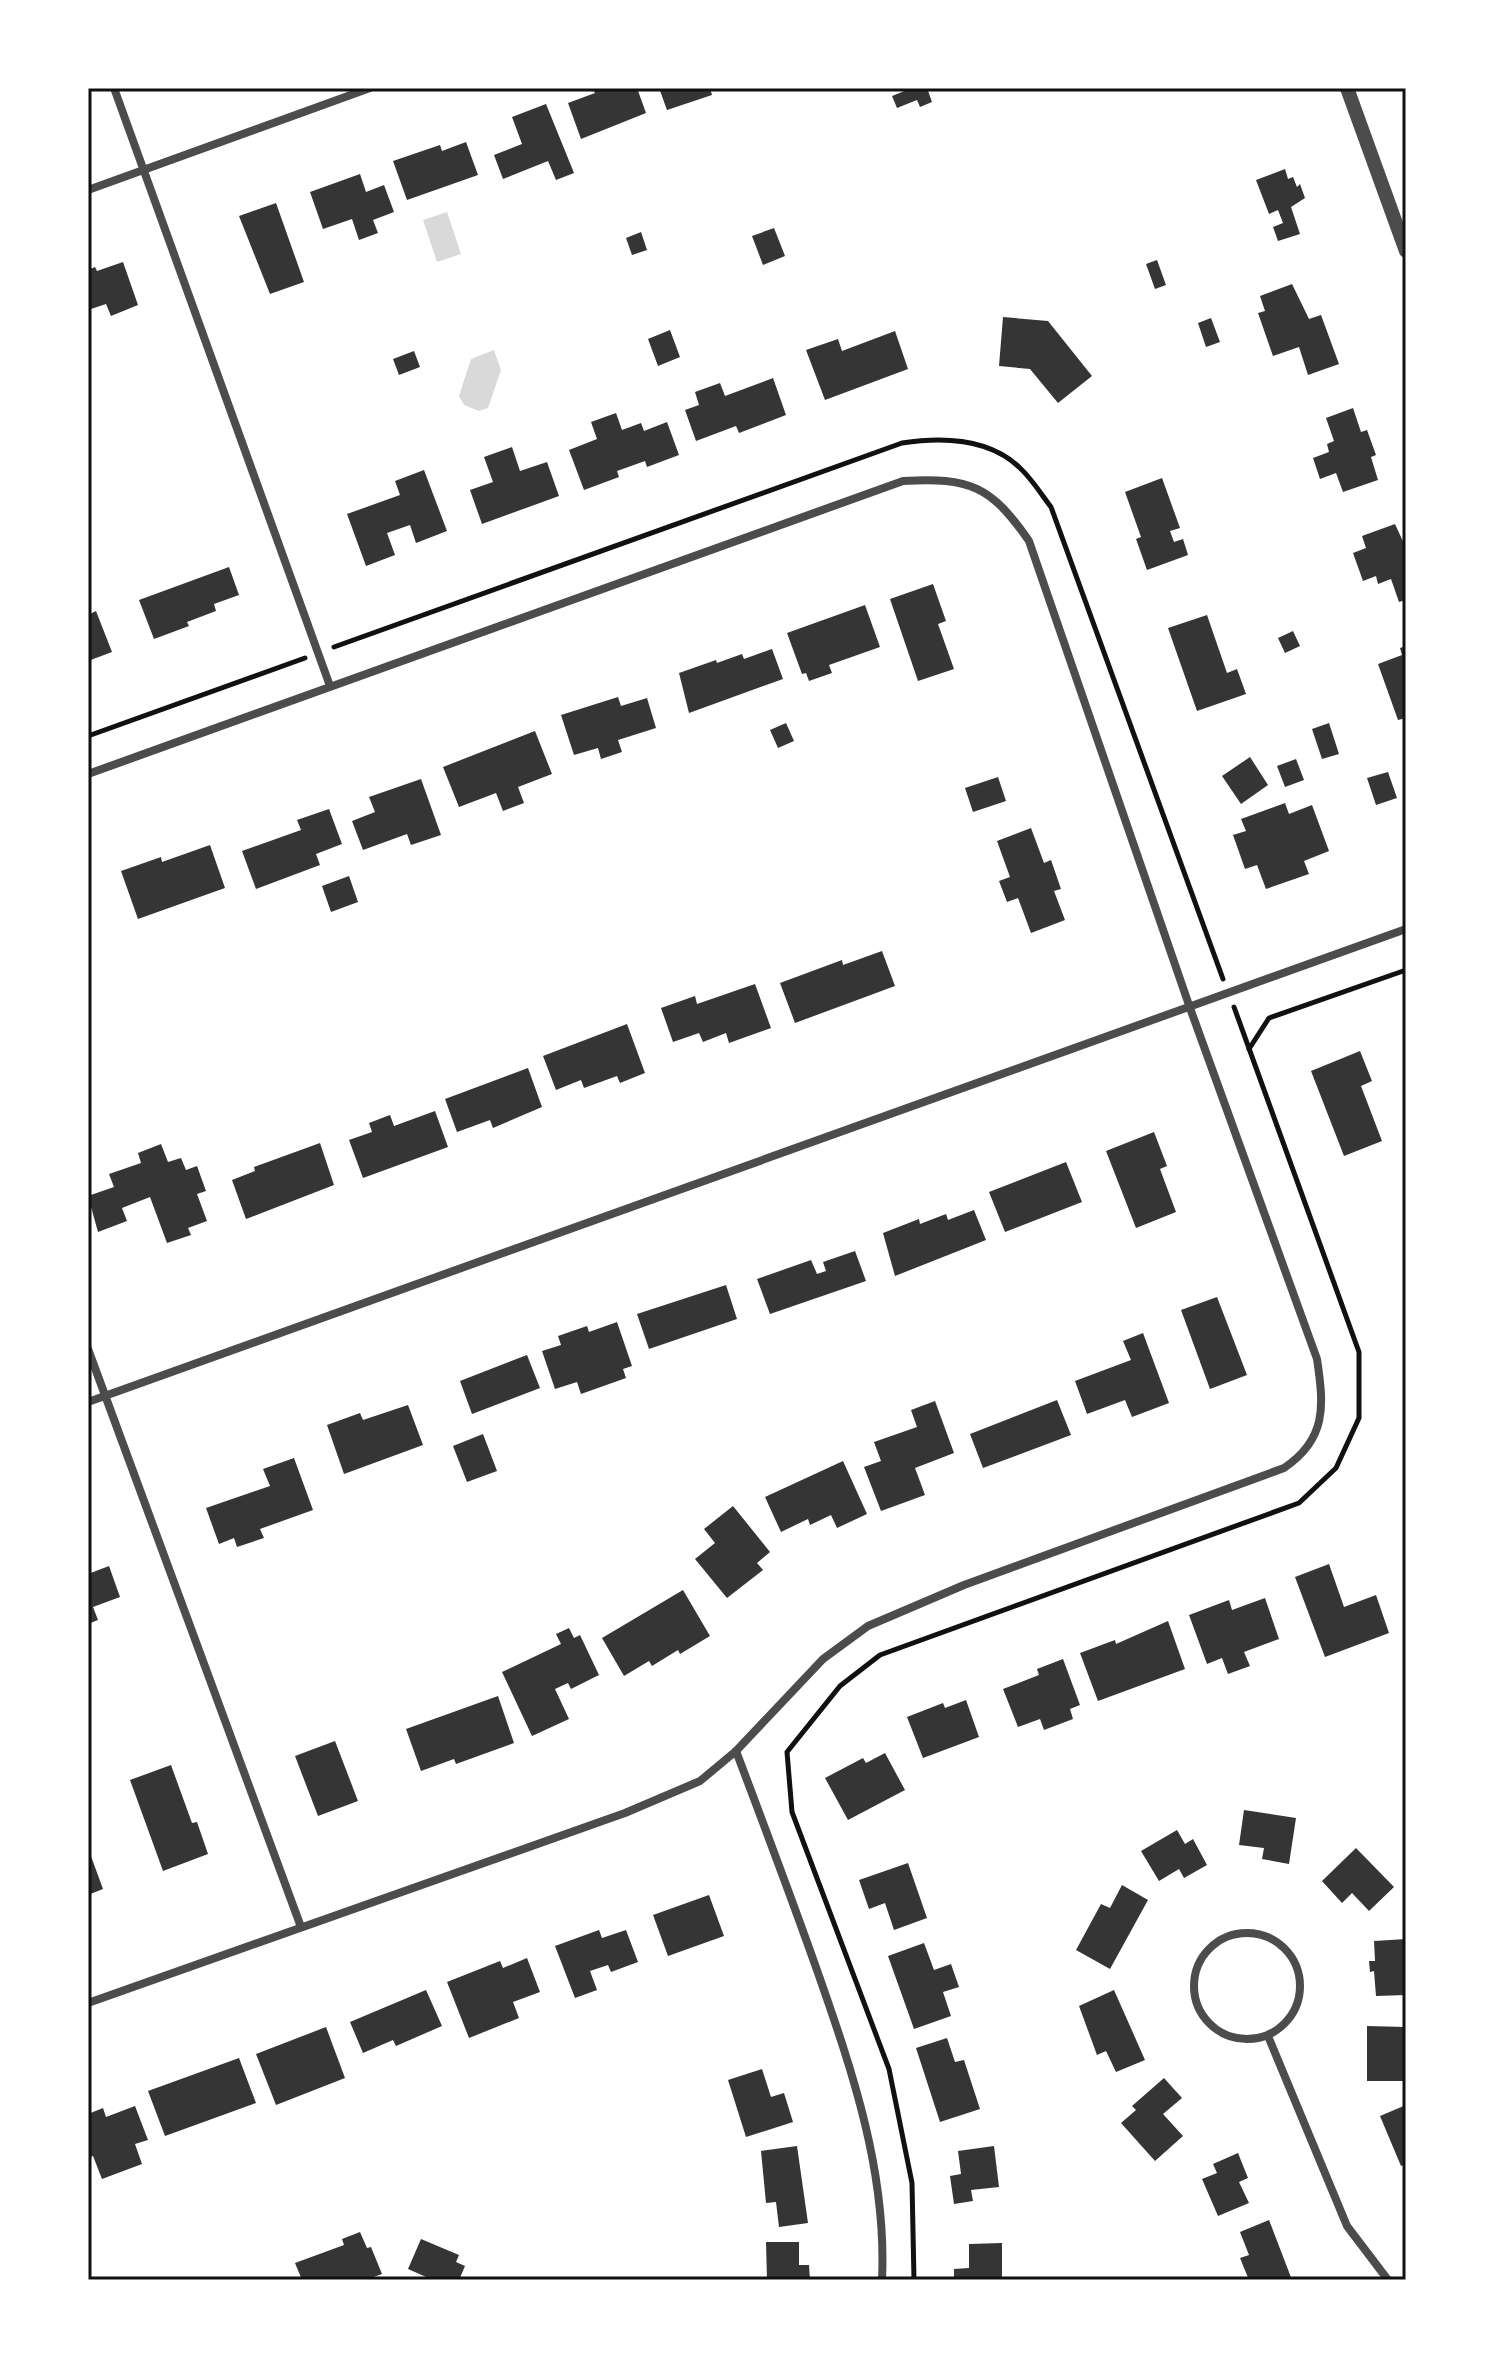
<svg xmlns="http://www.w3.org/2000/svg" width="1494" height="2368" viewBox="0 0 1494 2368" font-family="Jost,sans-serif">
  <rect width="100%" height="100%" fill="#fff"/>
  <!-- water -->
  <g fill="#d9d9d9">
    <polygon points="447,212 461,254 437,262 423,220"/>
    <polygon points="494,350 501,370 488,408 479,411 464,405 459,396 471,359"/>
  </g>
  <!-- building -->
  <g fill="#353535">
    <polygon points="598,88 637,88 646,113 581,139 568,103 595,93 593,90"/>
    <polygon points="659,88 710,88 712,95 667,110"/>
    <polygon points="912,88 927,88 932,102 920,107 917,100 897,108 892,96"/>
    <polygon points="546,104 574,173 556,180 548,161 503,179 494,155 522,144 512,117"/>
    <polygon points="466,142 478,175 407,200 393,161 440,145 442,151"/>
    <polygon points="1285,169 1288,179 1293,177 1297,187 1300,184 1305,198 1291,207 1300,234 1278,241 1273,227 1283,223 1278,210 1269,214 1256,180"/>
    <polygon points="360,174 366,192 384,185 394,212 373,220 378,233 359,240 352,219 323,229 310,192"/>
    <polygon points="276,203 304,282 270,294 239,216"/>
    <polygon points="774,228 785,256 763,265 752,236"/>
    <polygon points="641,232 647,250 632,255 626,238"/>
    <polygon points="1157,260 1166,285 1155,289 1146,264"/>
    <polygon points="123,262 138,305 111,316 106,304 88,310 88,270 95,267 97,271"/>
    <polygon points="1292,284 1309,319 1321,315 1339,364 1308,375 1299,347 1273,356 1258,313 1265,311 1260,296"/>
    <polygon points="1003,317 1048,321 1092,376 1058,403 1030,369 999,366"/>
    <polygon points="1211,318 1220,342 1206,347 1198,323"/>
    <polygon points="670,330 680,357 658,366 648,339"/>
    <polygon points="895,331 908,369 825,400 806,350 838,339 842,351"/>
    <polygon points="414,351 420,367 399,375 393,359"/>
    <polygon points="773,378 786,415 739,433 736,426 696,441 685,410 699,405 695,392 720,383 725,396"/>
    <polygon points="1353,408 1361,432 1367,430 1376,455 1371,457 1378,480 1343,492 1336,473 1320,479 1313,458 1329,452 1327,444 1334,441 1326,418"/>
    <polygon points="616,413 622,430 641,423 644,431 667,422 679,455 647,467 645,461 617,471 619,477 584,490 569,450 597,439 591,422"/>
    <polygon points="512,447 520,471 547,462 559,496 482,524 470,490 493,482 484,457"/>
    <polygon points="424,470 447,531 416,543 410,525 387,533 395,555 366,566 347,514 400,495 395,481"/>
    <polygon points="1162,478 1180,528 1170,531 1174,542 1183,539 1188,555 1147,570 1136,539 1141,537 1125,492"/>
    <polygon points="1395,524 1406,548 1406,600 1399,602 1391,579 1378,584 1376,576 1363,581 1353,553 1366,548 1362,536"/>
    <polygon points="229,567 239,595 214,604 216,611 187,622 189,626 154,639 139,600"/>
    <polygon points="933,584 946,621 938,624 954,669 918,681 890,599"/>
    <polygon points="865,605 880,647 829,665 832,673 809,681 806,673 802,674 787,633"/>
    <polygon points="96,611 112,652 88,661 88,615"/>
    <polygon points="1207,615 1227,673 1237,669 1246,694 1197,711 1168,628"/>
    <polygon points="1293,631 1300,646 1285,653 1278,638"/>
    <polygon points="1406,646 1406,718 1398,720 1378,664 1402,655 1400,648"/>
    <polygon points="772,649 783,679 689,713 679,673 716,660 717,663 742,654 744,659"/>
    <polygon points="618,697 621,706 647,698 656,728 618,740 622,752 601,759 598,748 574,755 561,715"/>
    <polygon points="786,723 794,741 778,748 770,730"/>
    <polygon points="1329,723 1339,754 1322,759 1312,729"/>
    <polygon points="535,731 552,774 518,787 524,803 503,811 496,793 459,807 443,767"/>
    <polygon points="1250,757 1268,785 1241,804 1222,776"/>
    <polygon points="1296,759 1304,780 1285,787 1277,766"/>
    <polygon points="1388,772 1397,798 1376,805 1367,778"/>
    <polygon points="998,777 1006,801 973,812 965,788"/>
    <polygon points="421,779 441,835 411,845 407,834 363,850 352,821 375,812 369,797"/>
    <polygon points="1285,803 1289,814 1312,805 1329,851 1304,861 1309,874 1266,889 1257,865 1245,869 1233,835 1246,831 1241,819"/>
    <polygon points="329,809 342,844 316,854 320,865 256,889 242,851 301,830 297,820"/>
    <polygon points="1031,828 1044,863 1051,860 1061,889 1054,891 1065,920 1031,933 1018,898 1007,902 999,881 1010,877 997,841"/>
    <polygon points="210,845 225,888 138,919 121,871 161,857 162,862"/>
    <polygon points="349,876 358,902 331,912 322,886"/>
    <polygon points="882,951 895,986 795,1023 780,983 842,960 843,965"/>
    <polygon points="755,984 771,1028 729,1043 726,1033 703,1042 699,1033 673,1042 661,1008 695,996 697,1004"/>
    <polygon points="627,1024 645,1073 620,1083 617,1076 584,1088 581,1080 556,1090 543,1056"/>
    <polygon points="1360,1051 1372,1081 1361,1086 1382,1141 1344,1156 1311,1071"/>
    <polygon points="528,1068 542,1107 493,1128 490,1120 457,1132 445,1099"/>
    <polygon points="435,1111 448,1147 363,1178 349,1140 372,1132 369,1123 390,1115 394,1126"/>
    <polygon points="1154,1132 1167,1166 1160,1169 1176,1212 1136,1228 1106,1151"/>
    <polygon points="320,1143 334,1185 246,1219 232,1180 255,1171 254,1167"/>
    <polygon points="161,1144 168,1162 181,1158 186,1170 197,1166 206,1191 197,1194 207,1221 188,1228 191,1235 167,1243 150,1197 122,1208 127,1221 98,1232 88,1196 114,1187 109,1174 141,1163 138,1153"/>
    <polygon points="1066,1162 1082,1202 1005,1232 989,1192"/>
    <polygon points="974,1210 986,1240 895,1276 883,1233 919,1219 920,1224 946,1214 948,1220"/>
    <polygon points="855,1251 866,1281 770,1314 757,1279 811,1260 817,1274 826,1271 823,1262"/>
    <polygon points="726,1285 737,1319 649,1349 637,1314"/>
    <polygon points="1217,1297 1247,1375 1210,1389 1181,1310"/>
    <polygon points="617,1322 632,1366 623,1369 626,1378 581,1394 577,1382 555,1389 542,1351 561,1345 558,1336 587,1326 589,1332"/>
    <polygon points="1143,1333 1169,1403 1132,1417 1125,1400 1087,1414 1075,1381 1131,1360 1123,1341"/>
    <polygon points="527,1355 540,1388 472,1414 460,1381"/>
    <polygon points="1057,1400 1071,1435 983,1468 970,1434"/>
    <polygon points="935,1401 954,1453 915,1468 925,1495 881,1511 864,1467 881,1461 874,1442 917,1427 911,1410"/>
    <polygon points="408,1405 423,1445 344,1474 327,1425 360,1413 363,1420"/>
    <polygon points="483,1434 497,1471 467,1482 453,1446"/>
    <polygon points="294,1458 313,1510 260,1529 264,1538 237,1547 234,1538 219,1544 206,1508 270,1486 263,1469"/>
    <polygon points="843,1461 867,1514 837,1528 831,1515 810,1525 808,1519 781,1532 765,1497"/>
    <polygon points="733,1506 770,1552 757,1563 763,1570 727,1598 695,1559 715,1543 704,1529"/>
    <polygon points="1329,1564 1344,1607 1376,1595 1389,1633 1325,1657 1295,1577"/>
    <polygon points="109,1566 120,1597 93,1607 98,1620 88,1624 88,1574"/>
    <polygon points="683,1590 710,1636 680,1654 678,1650 652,1666 649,1661 624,1676 602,1638"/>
    <polygon points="1265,1598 1279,1639 1244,1652 1250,1666 1228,1674 1222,1658 1207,1664 1189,1615 1229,1600 1232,1610"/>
    <polygon points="1168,1621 1185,1669 1098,1701 1080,1653 1115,1640 1116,1644"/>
    <polygon points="569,1628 574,1638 580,1635 599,1675 571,1689 568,1683 555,1689 569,1719 532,1736 502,1672 561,1644 556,1634"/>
    <polygon points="1063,1659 1080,1705 1070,1709 1073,1719 1044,1730 1040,1719 1018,1727 1003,1689 1039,1675 1037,1669"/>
    <polygon points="498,1696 514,1743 456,1764 454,1759 421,1771 406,1729"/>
    <polygon points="966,1700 979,1737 923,1758 907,1717 943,1703 945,1708"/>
    <polygon points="335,1741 358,1801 318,1816 295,1756"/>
    <polygon points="885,1753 905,1790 848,1820 825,1778 863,1758 866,1763"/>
    <polygon points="171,1765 192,1823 197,1822 208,1854 163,1871 130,1780"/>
    <polygon points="1244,1810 1296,1818 1289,1864 1262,1859 1264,1848 1239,1845"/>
    <polygon points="1177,1830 1185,1844 1193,1839 1207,1865 1184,1878 1179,1869 1159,1881 1141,1851"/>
    <polygon points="88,1848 103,1889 88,1895"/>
    <polygon points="1356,1848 1394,1887 1369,1911 1352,1893 1342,1903 1322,1881"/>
    <polygon points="908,1863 927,1918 894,1930 885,1903 869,1909 859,1880"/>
    <polygon points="1122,1885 1148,1900 1110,1969 1076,1950 1101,1904 1110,1908"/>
    <polygon points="709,1895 724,1936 668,1956 653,1915"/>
    <polygon points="599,1930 602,1938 626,1930 638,1962 611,1972 608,1965 590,1971 597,1990 575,1998 555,1946"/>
    <polygon points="1406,1939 1406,1995 1376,1996 1374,1971 1370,1972 1369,1961 1375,1961 1374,1941"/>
    <polygon points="924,1943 934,1970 951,1964 959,1987 943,1992 951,2016 914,2029 888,1956"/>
    <polygon points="527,1958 540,1992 513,2002 519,2018 469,2038 447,1982 500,1961 503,1968"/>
    <polygon points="426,1990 442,2026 396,2046 393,2040 363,2053 350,2022"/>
    <polygon points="1114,1990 1145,2060 1116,2072 1106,2051 1097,2055 1079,2006"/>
    <polygon points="1367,2026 1406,2027 1403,2081 1367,2081"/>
    <polygon points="326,2027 345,2078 276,2105 256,2054"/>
    <polygon points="947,2038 955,2062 964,2060 980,2109 940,2122 916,2048"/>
    <polygon points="239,2058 256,2103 165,2136 148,2091"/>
    <polygon points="762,2069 771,2097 784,2093 793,2122 746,2137 728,2080"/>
    <polygon points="1164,2078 1182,2098 1163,2114 1183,2136 1155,2161 1121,2123 1136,2110 1132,2106"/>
    <polygon points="1406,2105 1406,2164 1401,2166 1380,2116"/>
    <polygon points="135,2106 148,2140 135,2144 142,2164 102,2179 93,2156 88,2158 88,2114 103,2108 106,2117"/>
    <polygon points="797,2146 808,2223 779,2227 776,2202 766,2203 761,2151"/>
    <polygon points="994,2146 999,2187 971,2190 973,2201 954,2204 950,2176 961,2174 958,2151"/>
    <polygon points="1238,2153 1248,2178 1239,2182 1249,2203 1218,2216 1202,2179 1217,2173 1213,2164"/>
    <polygon points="1269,2220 1292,2280 1249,2280 1240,2258 1249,2255 1240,2232"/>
    <polygon points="360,2232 367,2248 371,2247 382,2274 365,2280 302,2280 295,2263 344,2245 342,2239"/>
    <polygon points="421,2239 459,2255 456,2262 465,2266 459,2280 433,2280 408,2269"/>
    <polygon points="766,2242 799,2242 799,2265 809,2265 810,2280 767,2280"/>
    <polygon points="1002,2243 1002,2280 954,2280 954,2269 969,2268 969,2244"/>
  </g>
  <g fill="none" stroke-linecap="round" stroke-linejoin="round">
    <!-- path -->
    <g stroke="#111" stroke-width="5">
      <path d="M334 647 902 443C942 437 989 438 1020 468 1032 479 1041 494 1051 507L1223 979"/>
      <polyline points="88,736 305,658"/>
      <polyline points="1249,1049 1269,1018 1406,970"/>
      <polyline points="914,2280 912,2183 889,2069 792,1812 787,1752 840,1686 880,1655 1299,1503 1336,1468 1359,1418 1359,1352 1234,1007"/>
    </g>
    <!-- minor -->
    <g stroke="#4c4c4c" stroke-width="8">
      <polyline points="114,88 330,686"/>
      <polyline points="88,190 370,88"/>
      <path d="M88 774 903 481C970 477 991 486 1029 541L1190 1008 1317 1359C1324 1406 1327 1439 1284 1468L964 1585 868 1626 823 1659 736 1751 700 1781 625 1813 88 2003"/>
      <polyline points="88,1349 301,1927"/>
      <polyline points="88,1402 1406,929"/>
      <path d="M736 1751C764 1825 792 1899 818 1973 853 2073 887 2173 882 2280"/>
      <circle cx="1247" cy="1986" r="53"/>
      <polyline points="1268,2036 1347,2226 1388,2280"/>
    </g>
    <!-- tertiary -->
    <polyline stroke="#4c4c4c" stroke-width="14" points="1347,88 1406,251"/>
  </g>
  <!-- border -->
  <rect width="1494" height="2368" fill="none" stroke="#ffffff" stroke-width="180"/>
  <rect x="90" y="90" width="1314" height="2188" fill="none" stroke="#111" stroke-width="3"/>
</svg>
